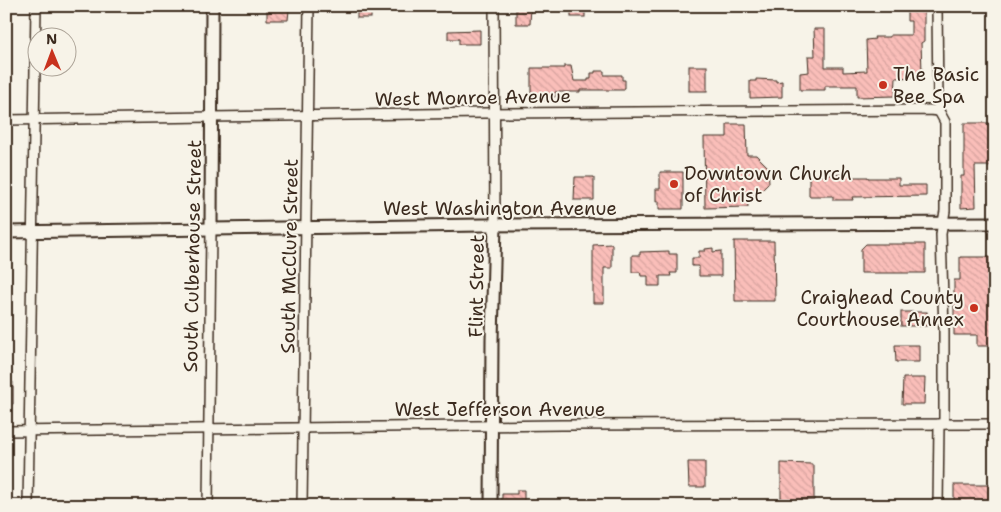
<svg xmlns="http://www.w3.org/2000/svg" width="1001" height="512" viewBox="0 0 1001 512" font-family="'Shantell Sans',sans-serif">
  <defs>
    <pattern id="building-back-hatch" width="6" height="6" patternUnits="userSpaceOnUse" patternTransform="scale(1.25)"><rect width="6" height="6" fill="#fabeb9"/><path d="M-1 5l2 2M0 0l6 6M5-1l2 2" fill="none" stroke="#d7a39f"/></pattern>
  </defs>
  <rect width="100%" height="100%" fill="#f7f3e8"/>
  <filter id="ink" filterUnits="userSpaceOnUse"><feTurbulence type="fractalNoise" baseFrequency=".02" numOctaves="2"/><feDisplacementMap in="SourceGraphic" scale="10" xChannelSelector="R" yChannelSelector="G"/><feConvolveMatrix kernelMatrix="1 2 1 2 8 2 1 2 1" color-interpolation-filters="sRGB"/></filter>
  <g filter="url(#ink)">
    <!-- building -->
    <g fill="url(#building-back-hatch)" stroke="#3b2a1e">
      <rect x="357" y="6" width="14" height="12"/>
      <polygon points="516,6 531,6 530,24 516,24"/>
      <rect x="571" y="6" width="14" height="11"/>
      <polygon points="907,6 924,6 924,41 921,43 922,72 919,72 919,77 896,78 895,96 857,97 857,86 825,86 825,90 800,90 800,73 809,72 808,56 815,56 814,29 825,29 825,67 843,67 843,72 867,71 866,40 875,39 874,37 890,37 890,35 911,35 911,21 907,21"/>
      <polygon points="267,9 289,10 288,20 267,20"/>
      <polygon points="480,30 480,44 459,44 459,39 448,39 448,31"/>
      <polygon points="564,66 571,66 574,81 588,81 588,79 591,79 591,73 595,73 595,71 604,71 604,75 622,75 622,80 625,80 625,88 624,88 624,90 580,90 580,92 555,92 555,97 546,97 546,100 531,100 531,68 564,68"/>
      <rect x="689" y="66" width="18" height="25"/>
      <polygon points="756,79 776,80 776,82 782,81 782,97 750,98 750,81 756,81"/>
      <polygon points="964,123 995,123 994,166 975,166 976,207 961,208 961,176 964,176"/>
      <polygon points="727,124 746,124 747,155 756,155 768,167 769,183 757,195 747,196 748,207 705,208 704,137 727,137"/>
      <polygon points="660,172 683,172 683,209 659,209 659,201 656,202 656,189 660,189"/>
      <polygon points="852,174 852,177 868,177 868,178 899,178 899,185 926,185 926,196 852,197 853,200 833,200 833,196 809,196 809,176"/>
      <polygon points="575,177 594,177 594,200 574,200"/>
      <polygon points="734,241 774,241 775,301 735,301"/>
      <polygon points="612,244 612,268 604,268 604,303 593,303 593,245"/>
      <polygon points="866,244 925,244 925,273 861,273 861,249"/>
      <polygon points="713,248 713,252 721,251 721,276 699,276 699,266 692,266 692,258 699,258 699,251 705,251 705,249"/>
      <polygon points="669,251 669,254 677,254 677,273 670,273 671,276 660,276 660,286 648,286 648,276 641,276 640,272 632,272 632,255 640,255 640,252"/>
      <polygon points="960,257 990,257 990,280 995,279 994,346 977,346 977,335 954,335 954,280 960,280"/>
      <rect x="901" y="312" width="26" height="14"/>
      <polygon points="895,345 919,345 919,362 896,362"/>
      <polygon points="903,378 925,378 924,404 902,404"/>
      <polygon points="13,382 13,404 6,405 6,383"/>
      <polygon points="688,462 705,462 705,487 689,487"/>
      <polygon points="781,463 812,464 812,466 814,466 814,500 781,501"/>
      <rect x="954" y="485" width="41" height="21"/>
      <polygon points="517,490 524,490 524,506 502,506 502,494 517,494"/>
    </g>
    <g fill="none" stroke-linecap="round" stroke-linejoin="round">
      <defs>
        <g id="minor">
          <polyline points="494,6 495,225"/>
          <polyline points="937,6 938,104 939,111 945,122 945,211 941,234 944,331 944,424"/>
          <polyline points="6,120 484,113 929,110 939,111"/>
          <polyline points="6,431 561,425 995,424"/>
          <polyline points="28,506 36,6"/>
          <polyline points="208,506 211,229"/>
          <polyline points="302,506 309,6"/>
          <polyline points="938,506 939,424"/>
        </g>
        <g id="tertiary">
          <polyline points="211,229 212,6"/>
          <polyline points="6,232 482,225 995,223"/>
          <polyline points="491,506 492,340 495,225"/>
        </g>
      </defs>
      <!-- minor casing -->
      <use href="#minor" stroke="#3b2a1e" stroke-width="12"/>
      <!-- tertiary casing -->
      <use href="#tertiary" stroke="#3b2a1e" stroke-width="15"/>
      <!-- minor -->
      <use href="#minor" stroke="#f7f3e8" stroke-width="9"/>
      <!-- tertiary -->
      <use href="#tertiary" stroke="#f7f3e8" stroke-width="11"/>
    </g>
  </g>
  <!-- markers -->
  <g fill="#c8321e" stroke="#f7f3e8" stroke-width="2">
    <circle cx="883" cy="85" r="5"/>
    <circle cx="674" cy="184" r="5"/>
    <circle cx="974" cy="308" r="5"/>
  </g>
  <g text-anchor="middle" stroke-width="4" stroke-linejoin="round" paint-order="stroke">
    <!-- poi labels -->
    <g font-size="19" fill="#3b2a1e" stroke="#f7f3e8" text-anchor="start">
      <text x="893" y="81">The Basic<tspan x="893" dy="22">Bee Spa</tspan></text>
      <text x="684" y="180">Downtown Church<tspan x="684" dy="22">of Christ</tspan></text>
      <text x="964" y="304" text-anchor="end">Craighead County<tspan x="964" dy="22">Courthouse Annex</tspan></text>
    </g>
    <!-- street labels -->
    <g font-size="19" fill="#3b2a1e" stroke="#f7f3e8">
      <text transform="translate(473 97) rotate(-1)" y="7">West Monroe Avenue</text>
      <text x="500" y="215">West Washington Avenue</text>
      <text transform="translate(192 256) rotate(-89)" y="7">South Culberhouse Street</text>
      <text transform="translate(289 256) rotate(-89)" y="7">South McClure Street</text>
      <text transform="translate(476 286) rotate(-89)" y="7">Flint Street</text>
      <text x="500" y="416">West Jefferson Avenue</text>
    </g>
  </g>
  <!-- margin -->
  <rect width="1001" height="512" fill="none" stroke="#f7f3e8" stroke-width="25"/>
  <rect x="12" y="12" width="976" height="487" fill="none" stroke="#3b2a1e" stroke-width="2" filter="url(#ink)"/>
  <!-- north arrow -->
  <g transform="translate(52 52) rotate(359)"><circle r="24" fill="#f7f3e8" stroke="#aca397"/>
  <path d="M0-4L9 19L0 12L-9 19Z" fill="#c8321e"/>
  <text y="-8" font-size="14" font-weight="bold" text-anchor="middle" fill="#3b2a1e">N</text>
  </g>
</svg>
